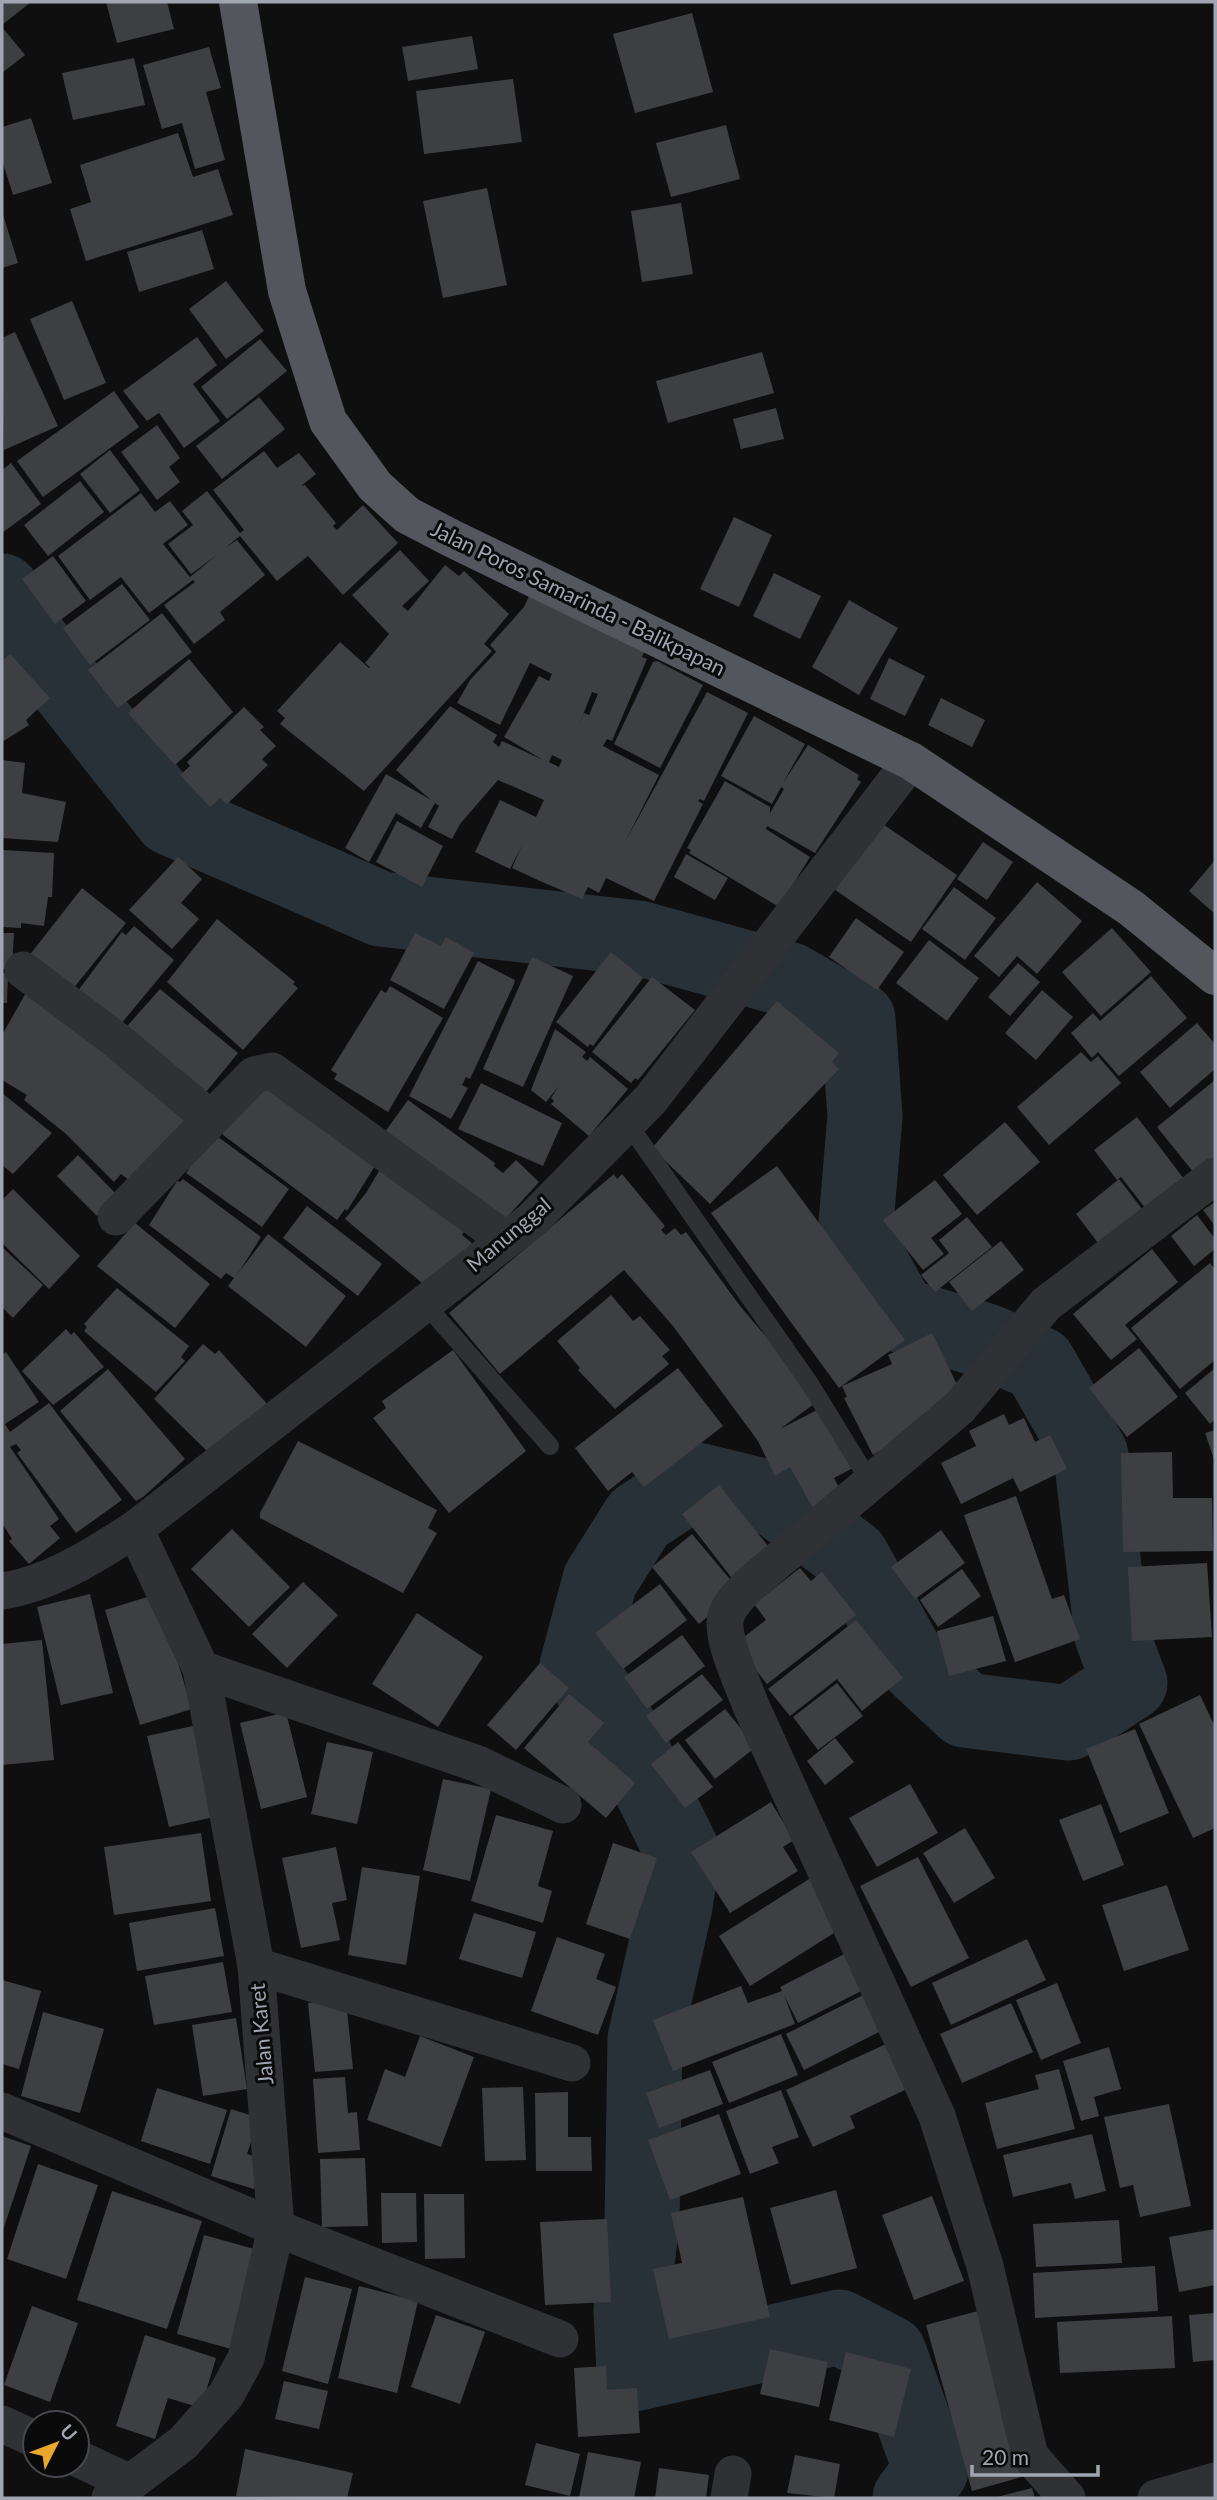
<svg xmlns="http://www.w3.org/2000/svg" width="1217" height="2500" viewBox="0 0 1217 2500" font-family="Lato,sans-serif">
  <rect width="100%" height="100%" fill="#0f0f10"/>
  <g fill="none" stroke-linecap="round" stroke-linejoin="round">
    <!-- river -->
    <polyline stroke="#293138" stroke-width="75" points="2,591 28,637 171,818 381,909 638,938 790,980 858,1019 865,1116 855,1235 900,1315 986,1341 1039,1364 1091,1455 1112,1636 1130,1683 1069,1723 965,1710 906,1655 852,1557 775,1499 697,1480 639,1518 600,1580 577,1666 625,1736 683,1853 675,1906 645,2039 642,2223 631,2310 634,2374 839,2327 889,2353 931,2470 910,2498"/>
  </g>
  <!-- building -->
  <g fill="#3e3f43" fill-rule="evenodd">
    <polygon points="2,2 31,2 2,25"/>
    <polygon points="106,2 167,2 174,29 117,43"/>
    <polygon points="692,13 713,92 635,113 613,34"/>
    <polygon points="2,27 25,55 2,73"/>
    <polygon points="472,36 478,69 408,81 402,47"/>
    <polygon points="209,47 221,88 206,92 225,160 195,169 182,123 162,129 143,65"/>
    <polygon points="134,58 145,105 73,120 62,73"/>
    <polygon points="513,79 522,142 424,154 416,91"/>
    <polygon points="31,118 52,183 13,195 2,160 2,127"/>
    <polygon points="726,125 740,179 671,197 656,143"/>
    <polygon points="178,133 193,177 218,169 233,215 86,261 70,209 91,202 80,165"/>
    <polygon points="487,188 507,285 443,298 423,201"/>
    <polygon points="681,203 693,274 642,282 631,211"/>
    <polygon points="2,211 18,263 2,268"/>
    <polygon points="202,230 214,269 139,292 127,252"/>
    <polygon points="226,281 264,331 226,359 189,309"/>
    <polygon points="72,301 106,383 64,400 30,319"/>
    <polygon points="15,332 58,426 4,450 2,338"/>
    <polygon points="197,337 217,365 193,384 220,421 184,448 159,413 147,421 123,391"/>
    <polygon points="260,339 287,371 227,419 201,387"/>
    <polygon points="762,352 774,393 668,423 656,381"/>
    <polygon points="114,391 139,427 43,497 17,461"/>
    <polygon points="259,397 285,429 222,479 196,446"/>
    <polygon points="776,408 784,439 741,449 733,419"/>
    <polygon points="157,425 180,458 169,467 180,482 157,500 121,452"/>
    <polygon points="110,450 140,490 110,513 80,474"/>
    <polygon points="264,451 277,468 299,453 316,474 301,486 305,485 336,523 333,526 337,530 363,505 398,543 343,595 308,556 277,581 240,536 225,548 237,540 265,575 220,612 225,620 194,644 164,605 195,582 193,580 149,613 121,577 90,600 58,556 141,493 155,512 170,501 188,525 163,544 190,577 217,555 191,574 168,544 193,525 182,511 207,491 240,533 244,530 213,490"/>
    <polygon points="11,463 41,504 2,533 2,470"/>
    <polygon points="80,481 104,512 48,556 24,525"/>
    <polygon points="734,517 772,535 739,607 700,589"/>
    <polygon points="400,550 429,581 402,606 408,611 445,565 459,576 464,571 509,614 484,644 492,651 364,791 280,724 285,718 277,711 340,642 369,668 370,667 365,663 389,634 352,595"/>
    <polygon points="53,556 86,601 55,624 22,579"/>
    <polygon points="774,573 821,596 800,639 753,616"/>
    <polygon points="122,584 150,620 90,665 63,628"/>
    <path d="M531 592 647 645 642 657 647 659 612 741 607 739 603 746 659 775 625 842 707 692 748 713 704 801 700 799 698 801 703 804 654 901 606 878 599 893 588 887 582 899 540 881 512 868 522 845 510 869 475 852 500 800 536 817 544 800 498 780 460 824 452 839 428 827 439 806 435 803 421 828 396 813 369 862 345 848 386 774 431 800 396 770 450 706 497 735 493 742 499 747 502 741 543 760 504 737 539 676 549 681 552 674 530 663 500 725 457 703 470 680 496 652 490 645 524 607ZM592 692 598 694 589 715 584 713 579 725ZM552 755 562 760 559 767 549 762Z"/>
    <polygon points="849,600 898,628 859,695 812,667"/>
    <polygon points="162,613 192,652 118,708 88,670"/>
    <polygon points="10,654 50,698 26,720 29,725 2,742 2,661"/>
    <polygon points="889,658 925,676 905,716 870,699"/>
    <polygon points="189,659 233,712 175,765 128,713"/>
    <polygon points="657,661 703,685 660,768 614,744 653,662"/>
    <polygon points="941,698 985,720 972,747 928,725"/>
    <polygon points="244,707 264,727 260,730 276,746 262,759 268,765 227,804 220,798 210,807 180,775 190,766 187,762"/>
    <polygon points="754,716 805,744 783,783 808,745 859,775 857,779 861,782 815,853 767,826 766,829 810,857 779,907 689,853 691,850 687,848 725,781 770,807 770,813 784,789 781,787 772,804 721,776"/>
    <polygon points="2,760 25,763 22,793 66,802 58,842 2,838"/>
    <polygon points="874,818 957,875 911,942 828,885"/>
    <polygon points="397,821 443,846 422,887 376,862"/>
    <polygon points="983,842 1013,862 987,900 957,879"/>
    <polygon points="2,850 54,853 52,897 48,897 44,926 21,923 21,928 2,927"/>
    <polygon points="686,854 728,878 715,900 674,877"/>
    <polygon points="178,857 202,879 181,903 199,919 172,949 129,910"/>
    <polygon points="1215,860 1215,914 1189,891"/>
    <polygon points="1037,882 1082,921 1037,974 1017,956 999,977 974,956"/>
    <polygon points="954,887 996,918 965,960 922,929"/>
    <polygon points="82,888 126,923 68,995 25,961"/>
    <polygon points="856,918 904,952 877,990 829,957"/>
    <polygon points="217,919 295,982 293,984 298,988 243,1050 167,982"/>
    <polygon points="134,926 174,960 115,1031 74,996 122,932 126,935"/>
    <polygon points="1112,928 1151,972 1101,1016 1062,972"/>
    <polygon points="2,933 14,933 12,970 2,969"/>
    <polygon points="415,933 441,946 446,937 474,953 444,1009 390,980"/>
    <polygon points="929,940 979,978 947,1021 896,983"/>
    <polygon points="611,952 643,978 593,1046 590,1044 588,1047 556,1022"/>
    <polygon points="532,957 573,976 523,1087 483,1069"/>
    <polygon points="478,961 515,980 514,984 470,1079 466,1077 462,1085 468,1088 451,1119 409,1096"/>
    <polygon points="1018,963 1040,982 1010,1016 988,997"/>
    <polygon points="2,973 8,973 7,1003 2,1003"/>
    <polygon points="1151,976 1187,1018 1119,1076 1098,1052 1092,1058 1071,1033 1093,1013 1100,1021"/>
    <polygon points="652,977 695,1010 638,1080 635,1078 631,1083 592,1052"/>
    <polygon points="390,986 443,1018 388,1112 334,1079 337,1074 331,1070 381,990 386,993"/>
    <polygon points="160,989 238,1053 202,1097 121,1033"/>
    <polygon points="1042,990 1073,1017 1036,1060 1005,1033"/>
    <polygon points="27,991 198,1112 142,1190 121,1174 114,1182 66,1134 24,1100 27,1095 2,1080 2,1035"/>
    <polygon points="777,1001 839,1053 832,1062 839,1069 710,1204 652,1148"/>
    <polygon points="1197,1023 1215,1044 1215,1069 1170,1108 1140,1072"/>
    <polygon points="555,1029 586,1052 582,1057 587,1061 590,1057 628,1089 589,1136 551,1104 554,1101 551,1098 559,1086 546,1102 531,1090"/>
    <polygon points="1081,1052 1091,1062 1098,1056 1121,1083 1049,1145 1017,1107"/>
    <polygon points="258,1077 383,1153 347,1211 345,1209 337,1220 223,1135 222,1131"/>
    <polygon points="1215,1080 1215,1157 1194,1173 1157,1127"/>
    <polygon points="481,1083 562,1123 543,1166 458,1129"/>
    <polygon points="2,1093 52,1133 13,1174 2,1165"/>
    <polygon points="408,1100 495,1163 494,1166 503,1173 516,1160 539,1182 497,1228 379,1140"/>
    <polygon points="1137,1117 1184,1179 1146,1209 1121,1177 1117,1180 1094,1150"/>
    <polygon points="1005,1122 1040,1162 977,1215 943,1175"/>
    <polygon points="214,1134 289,1189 262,1227 186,1173"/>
    <polygon points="78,1155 117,1195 97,1216 57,1176"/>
    <polygon points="382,1166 471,1219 462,1235 473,1244 433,1292 345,1219 366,1193"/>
    <polygon points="777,1166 905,1340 839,1388 711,1213"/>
    <polygon points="614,1174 617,1179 622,1174 665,1226 661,1230 666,1235 675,1228 681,1235 686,1232 740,1306 809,1387 804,1391 814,1404 780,1429 821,1408 853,1468 834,1478 845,1499 816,1514 790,1467 775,1476 758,1441 673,1326 624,1270 500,1374 449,1313"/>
    <polygon points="183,1179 261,1237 239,1272 268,1234 346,1296 306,1347 228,1286 234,1278 226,1273 221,1279 149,1225 177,1181 180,1182"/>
    <polygon points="1119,1179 1142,1209 1098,1243 1076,1214"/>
    <polygon points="935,1180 962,1214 931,1238 944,1254 923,1270 883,1220"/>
    <polygon points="13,1189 80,1256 49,1289 2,1243 2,1200"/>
    <polygon points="1215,1202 1215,1226 1203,1210"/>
    <polygon points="307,1206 382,1264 358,1296 283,1238"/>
    <polygon points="1197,1215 1215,1239 1215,1249 1194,1266 1171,1236"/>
    <polygon points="967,1217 992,1247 935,1292 921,1275 949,1253 939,1240"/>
    <polygon points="135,1223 210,1284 175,1328 97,1266"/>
    <polygon points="1001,1241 1024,1270 972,1311 949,1282"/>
    <polygon points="2,1247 43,1285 13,1318 2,1307"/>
    <polygon points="1152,1249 1178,1282 1125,1325 1137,1339 1111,1360 1073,1314"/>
    <polygon points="1210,1263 1215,1269 1215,1360 1180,1389 1131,1328"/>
    <polygon points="117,1288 189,1346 181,1357 185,1361 156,1392 84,1331 87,1327 84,1324"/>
    <polygon points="611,1295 633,1321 640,1316 670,1350 662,1356 669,1364 615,1409 578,1370 580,1368 557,1341"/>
    <polygon points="66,1329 71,1335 74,1332 104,1367 53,1405 22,1371"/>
    <polygon points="932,1333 963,1397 873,1455 844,1398 847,1397 842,1386 892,1364 888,1355"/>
    <polygon points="203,1344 215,1354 219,1350 268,1405 211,1455 154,1399"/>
    <polygon points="1139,1348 1178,1397 1127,1437 1089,1388"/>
    <polygon points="453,1350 526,1451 449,1513 373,1418 386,1408 382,1401"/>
    <polygon points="6,1352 39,1402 5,1424 10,1432 49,1403 122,1500 76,1533 17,1453 21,1450 16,1444 10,1447 59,1519 50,1526 60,1538 29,1564 9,1541 12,1539 2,1523 2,1355"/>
    <polygon points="678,1368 723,1426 644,1487 632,1472 608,1491 575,1448"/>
    <polygon points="1215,1368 1215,1419 1210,1424 1185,1393"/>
    <polygon points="108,1369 185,1459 143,1497 136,1501 60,1411"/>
    <polygon points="1004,1414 1009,1425 1024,1418 1035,1442 1050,1435 1067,1469 1020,1492 1013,1478 961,1504 941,1463 976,1446 969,1431"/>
    <polygon points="1215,1430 1215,1462 1205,1433"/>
    <polygon points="298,1441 437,1510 428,1528 437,1533 403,1593 260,1518 260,1513"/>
    <polygon points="1172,1452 1173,1498 1212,1498 1213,1551 1123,1552 1121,1453"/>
    <polygon points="719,1485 776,1556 738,1586 682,1514"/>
    <polygon points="1016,1496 1052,1599 1064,1595 1080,1639 1015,1662 964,1515"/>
    <polygon points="232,1529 290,1587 249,1627 191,1569"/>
    <polygon points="941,1530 965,1563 915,1599 891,1567"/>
    <polygon points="692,1534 739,1590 699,1624 652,1567"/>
    <polygon points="1207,1563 1212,1637 1132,1641 1128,1567"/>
    <polygon points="800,1568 811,1581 822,1572 856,1615 767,1684 735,1644 766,1620 754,1604"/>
    <polygon points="962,1569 981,1596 938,1627 920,1600"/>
    <polygon points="303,1582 338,1615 287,1668 252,1634"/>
    <polygon points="660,1584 687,1620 623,1669 595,1633"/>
    <polygon points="90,1594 113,1693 61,1705 37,1607"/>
    <polygon points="157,1594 192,1709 140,1725 105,1610"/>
    <polygon points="417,1613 483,1657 438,1727 372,1684"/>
    <polygon points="993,1616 1006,1661 949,1676 937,1631"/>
    <polygon points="856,1620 903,1678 862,1711 837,1679 790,1716 768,1689"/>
    <polygon points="682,1635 705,1666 647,1709 624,1677"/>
    <polygon points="42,1640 54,1760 2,1765 2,1644"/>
    <polygon points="540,1663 569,1688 516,1750 487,1725"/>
    <polygon points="702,1674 723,1700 666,1743 646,1716"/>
    <polygon points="837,1683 863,1716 818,1750 793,1717"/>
    <polygon points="569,1694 604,1723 588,1742 635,1783 606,1818 524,1748"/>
    <polygon points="1200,1695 1215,1727 1215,1828 1193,1838 1139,1724"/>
    <polygon points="725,1709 756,1747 715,1779 685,1740"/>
    <polygon points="286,1712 307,1797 261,1809 240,1723"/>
    <polygon points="202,1724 223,1815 169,1827 147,1736"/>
    <polygon points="1135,1729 1169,1813 1120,1833 1086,1749"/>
    <polygon points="835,1738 854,1762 825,1785 807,1761"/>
    <polygon points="327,1742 373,1752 357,1824 311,1814"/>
    <polygon points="678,1742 713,1787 685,1808 651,1764"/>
    <polygon points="443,1779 491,1789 470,1881 423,1870"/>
    <polygon points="910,1784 938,1833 877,1867 849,1818"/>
    <polygon points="771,1802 794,1840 783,1847 798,1871 730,1913 691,1852"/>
    <polygon points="1101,1804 1124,1865 1083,1881 1059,1820"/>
    <polygon points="496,1815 553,1831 538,1886 552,1891 543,1923 471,1901"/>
    <polygon points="965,1828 995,1878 954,1903 923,1853"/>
    <polygon points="201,1833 211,1901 114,1915 104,1847"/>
    <polygon points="613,1843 657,1858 630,1939 586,1924"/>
    <polygon points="336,1847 347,1900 332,1903 340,1940 301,1948 282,1858"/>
    <polygon points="918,1857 969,1958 911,1987 860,1886"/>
    <polygon points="362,1867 420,1876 406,1965 348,1955"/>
    <polygon points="814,1876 845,1926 750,1986 719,1936"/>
    <polygon points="1167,1885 1189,1950 1124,1971 1102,1905"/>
    <polygon points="215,1908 224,1956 137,1971 129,1923"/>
    <polygon points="474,1913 536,1932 522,1978 459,1959"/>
    <polygon points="557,1937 605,1954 596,1979 616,1987 598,2035 531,2011"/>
    <polygon points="1027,1939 1046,1980 951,2025 932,1983"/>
    <polygon points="852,1950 871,1986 798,2023 784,1995 795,2024 673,2071 653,2020 741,1986 748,2003 782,1991 780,1987"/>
    <polygon points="223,1962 232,2012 154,2025 145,1976"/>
    <polygon points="2,1980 41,1991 19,2069 2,2064"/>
    <polygon points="1057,1983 1081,2043 1041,2060 1016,2000"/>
    <polygon points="863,1995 881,2031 804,2070 786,2034"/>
    <polygon points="346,2000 353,2069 315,2072 308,2003"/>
    <polygon points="1011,2003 1033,2052 962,2083 940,2034"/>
    <polygon points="43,2012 104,2029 80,2113 21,2096"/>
    <polygon points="236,2018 247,2089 203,2096 192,2025"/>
    <polygon points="781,2034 798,2075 729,2103 712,2062"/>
    <polygon points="420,2036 474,2057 441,2147 367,2120 385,2069 405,2077"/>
    <polygon points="886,2044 907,2089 850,2116 855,2128 813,2147 786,2090"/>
    <polygon points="1109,2047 1121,2089 1094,2097 1099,2116 1081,2121 1063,2061"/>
    <polygon points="1059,2069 1075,2129 997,2149 985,2103 1039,2089 1035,2075"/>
    <polygon points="710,2070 723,2104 659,2128 646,2093"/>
    <polygon points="345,2077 348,2113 357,2112 360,2150 318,2153 313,2079"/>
    <polygon points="523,2087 526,2160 485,2161 482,2088"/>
    <polygon points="157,2088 227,2110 210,2164 141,2141"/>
    <polygon points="781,2090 799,2137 772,2147 779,2163 750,2174 726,2111"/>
    <polygon points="568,2092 568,2137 591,2137 592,2171 536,2171 535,2093"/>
    <polygon points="1169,2104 1191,2206 1140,2217 1133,2185 1120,2188 1104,2117"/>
    <polygon points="231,2109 259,2118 247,2154 263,2159 254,2189 211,2176"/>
    <polygon points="719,2114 741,2174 670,2200 648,2140"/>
    <polygon points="1092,2134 1106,2191 1075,2199 1071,2183 1013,2197 1003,2155"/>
    <polygon points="2,2136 31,2146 2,2233"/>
    <polygon points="365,2158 368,2226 322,2227 320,2159"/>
    <polygon points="38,2164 98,2185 66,2279 7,2259"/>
    <polygon points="836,2190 857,2268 791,2285 770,2208"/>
    <polygon points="112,2191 202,2221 167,2329 77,2300"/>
    <polygon points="381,2193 416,2193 417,2242 382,2243"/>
    <polygon points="424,2194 464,2194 465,2258 425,2259"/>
    <polygon points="932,2196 964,2281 914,2300 882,2215"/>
    <polygon points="743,2197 770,2317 669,2339 653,2269 682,2263 671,2213"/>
    <polygon points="607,2219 611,2302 545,2305 540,2222"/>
    <polygon points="1119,2220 1122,2263 1036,2267 1033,2224"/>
    <polygon points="1215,2229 1215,2285 1179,2292 1169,2237"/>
    <polygon points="204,2235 269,2253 242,2352 177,2334"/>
    <polygon points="1155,2266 1158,2311 1035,2318 1033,2273"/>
    <polygon points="305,2277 352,2289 328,2384 282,2371"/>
    <polygon points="359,2286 418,2301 397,2393 338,2378"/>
    <polygon points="32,2306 78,2323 50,2402 4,2385"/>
    <polygon points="978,2311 1025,2476 972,2491 926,2325"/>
    <polygon points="1215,2313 1215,2360 1193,2362 1189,2315"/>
    <polygon points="436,2315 485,2332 460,2404 411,2387"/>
    <polygon points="1172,2316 1175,2368 1060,2373 1057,2322"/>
    <polygon points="145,2335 216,2358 201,2408 168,2398 155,2439 116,2426"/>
    <polygon points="770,2349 828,2362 819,2407 760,2394"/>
    <polygon points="846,2352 911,2369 894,2437 829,2420"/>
    <polygon points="606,2366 607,2390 637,2388 640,2433 578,2437 574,2368"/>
    <polygon points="284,2381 328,2391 319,2429 275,2419"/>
    <polygon points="536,2443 580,2454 570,2496 525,2485"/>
    <polygon points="245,2449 353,2473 347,2498 236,2496"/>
    <polygon points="588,2452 641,2462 634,2498 579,2498"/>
    <polygon points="795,2455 840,2464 834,2498 787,2493"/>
    <polygon points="659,2468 709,2475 706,2498 655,2498"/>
    <polygon points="1032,2488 1035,2498 997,2498 997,2497"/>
  </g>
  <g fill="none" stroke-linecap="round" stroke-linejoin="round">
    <!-- service -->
    <g stroke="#303135" stroke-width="18">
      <polyline points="627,1122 810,1384 869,1480"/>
      <polyline points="425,1304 550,1446"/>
    </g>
    <!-- minor -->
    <g stroke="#303135" stroke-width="37">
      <polyline points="23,970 115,1039 211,1119"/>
      <polyline points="116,1217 254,1075 272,1071 506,1240"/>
      <path d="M2 1591C50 1584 95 1555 135 1529L532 1220 651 1099 911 761"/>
      <polyline points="201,1669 478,1764 563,1805"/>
      <polyline points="256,1966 572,2063"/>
      <polyline points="2,2111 276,2228 560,2339"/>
      <polyline points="2,2424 35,2439"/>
      <polyline points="77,2458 130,2483"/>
      <polyline points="110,2498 183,2443 226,2395 246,2358 276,2228 256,1966 201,1669 135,1529"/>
      <polyline points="729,2498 733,2474"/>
      <path d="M1067 2498 1030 2456 985 2266 937 2116 751 1706C743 1684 720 1638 726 1616 730 1603 741 1594 749 1585L960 1407 1046 1304 1215 1176"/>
      <polyline points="1156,2498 1215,2481"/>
    </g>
    <!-- trunk -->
    <polyline stroke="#54565d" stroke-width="38" points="238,2 287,291 328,421 375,486 407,515 451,538 911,761 1131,908 1215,976"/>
  </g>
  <g text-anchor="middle" stroke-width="6" stroke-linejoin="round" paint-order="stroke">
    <!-- street labels -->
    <g font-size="21" fill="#a0a6b1" stroke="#0a0a0b">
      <text transform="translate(578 599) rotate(26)" y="7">Jalan Poros Samarinda - Balikpapan</text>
      <text transform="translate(509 1235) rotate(-40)" y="7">Manunggal</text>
      <text transform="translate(262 2034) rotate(-95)" y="7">Jalan Karet</text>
    </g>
  </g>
  <!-- border -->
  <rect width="1217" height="2500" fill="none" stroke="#a0a6b1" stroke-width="7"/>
  <!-- north arrow -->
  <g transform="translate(56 2444) rotate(48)"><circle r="33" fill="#0a0a0b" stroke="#46484d" stroke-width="2"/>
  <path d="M0-5L12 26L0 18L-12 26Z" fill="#eaa72d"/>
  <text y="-10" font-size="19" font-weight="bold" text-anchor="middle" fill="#a0a6b1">U</text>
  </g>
  <!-- scale -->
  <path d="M972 2465v10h126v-10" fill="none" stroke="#a0a6b1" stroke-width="3.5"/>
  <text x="982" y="2465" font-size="21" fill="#a0a6b1" stroke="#0a0a0b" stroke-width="5" paint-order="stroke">20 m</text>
</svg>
